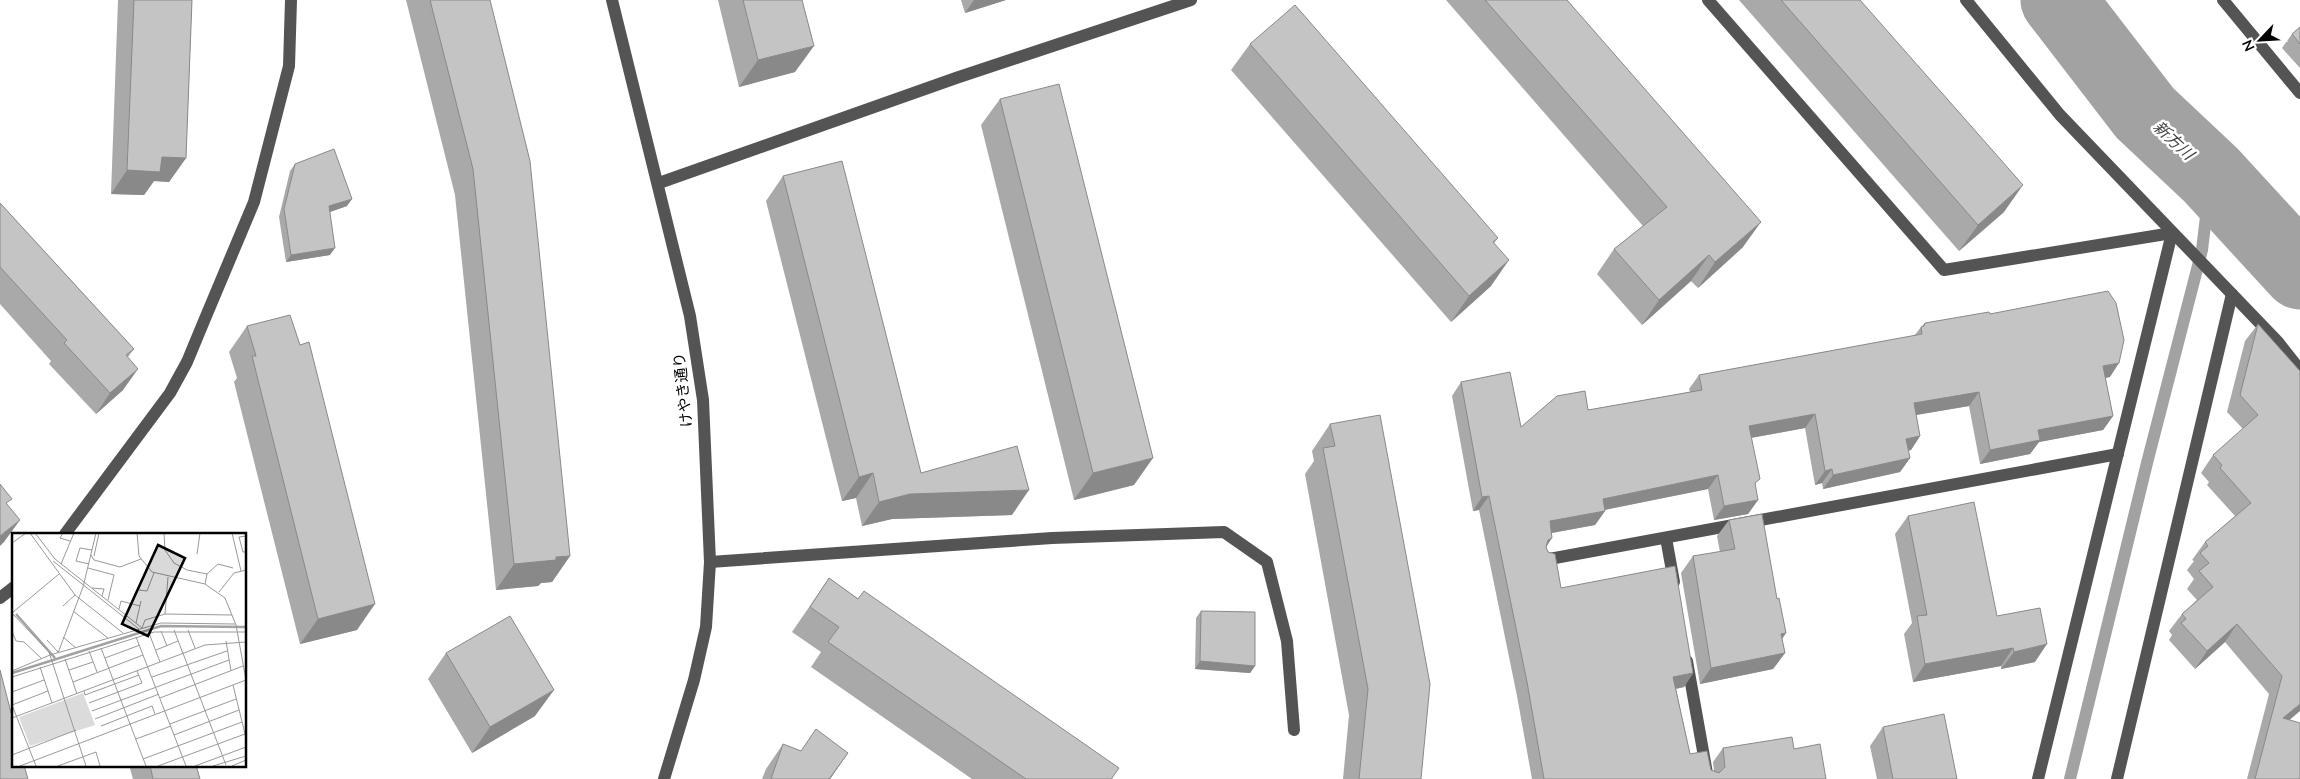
<svg xmlns="http://www.w3.org/2000/svg" width="2300" height="779" viewBox="0 0 2300 779" font-family="Mulish,'Noto Sans JP',sans-serif">
  <rect width="100%" height="100%" fill="#fff"/>
  <g fill="none" stroke-linecap="round" stroke-linejoin="round">
    <!-- stream -->
    <polyline stroke="#a2a2a2" stroke-width="12" points="2070,779 2147,463 2202,250 2211,175"/>
    <!-- river -->
    <polyline stroke="#a2a2a2" stroke-width="75" points="2058,0 2145,113 2211,175 2300,272"/>
    <!-- minor -->
    <g stroke="#545454" stroke-width="12">
      <polyline points="612,0 690,316 703,400 710,562 706,627 694,680 664,779"/>
      <polyline points="1708,0 1944,270 2172,233"/>
      <polyline points="1966,0 2060,115 2278,342 2300,370"/>
      <polyline points="2223,0 2300,93"/>
      <polyline points="659,183 956,78 1191,0"/>
      <polyline points="65,534 170,393 187,362 204,321 254,202 289,66 291,0"/>
      <polyline points="1666,538 1674,582"/>
      <polyline points="1544,560 2118,454"/>
      <polyline points="710,562 1052,538 1224,532 1267,562 1287,641 1294,730"/>
      <polyline points="0,598 14,587"/>
      <polyline points="1687,661 1708,779"/>
      <polyline points="2038,779 2172,233"/>
      <polyline points="2117,779 2232,294"/>
    </g>
  </g>
  <!-- wall -->
  <g fill="#a9a9a9">
    <polygon points="118,0 192,0 186,158 169,182 154,181 144,195 111,194"/>
    <polygon points="406,0 490,0 570,556 552,582 541,583 538,586 496,590 455,195"/>
    <polygon points="718,0 802,0 795,72 739,87"/>
    <polygon points="961,0 1006,0 965,13"/>
    <polygon points="1446,0 1567,0 1743,247 1698,288 1691,281 1642,325 1597,274 1614,249 1643,226"/>
    <polygon points="1739,0 1860,0 2004,212 1959,251"/>
    <polygon points="2300,27 2300,68 2282,48 2292,34"/>
    <polygon points="1250,44 1498,238 1494,243 1491,286 1451,322 1231,70"/>
    <polygon points="1000,99 1134,485 1074,500 981,125"/>
    <polygon points="295,164 347,206 330,212 330,255 286,262 279,217 290,171"/>
    <polygon points="783,176 921,473 1012,515 892,519 862,526 856,498 842,501 766,201"/>
    <polygon points="0,203 134,349 128,357 123,390 96,414 49,364 51,361 0,304"/>
    <polygon points="1990,314 2110,377 2105,378 2113,416 2103,430 2039,442 2030,454 1980,464 1969,406 1916,415 1920,436 1911,450 1908,451 1910,458 1900,472 1823,489 1822,483 1815,485 1805,428 1751,438 1755,486 1758,500 1748,514 1714,520 1708,489 1605,510 1605,511 1595,525 1552,533 1546,547 1561,588 1693,673 1684,687 1676,689 1690,754 1711,770 1714,771 1713,762 1723,748 1794,749 1826,779 1532,779 1517,696 1479,510 1473,511 1452,396 1461,382 1521,427 1588,410 1690,392 1689,389 1699,375 1914,336 1921,327 1925,323"/>
    <polygon points="2258,324 2289,720 2300,779 2247,779 2269,694 2225,642 2195,669 2169,640 2172,635 2169,631 2182,614 2197,600 2187,589 2194,579 2187,570 2194,561 2192,560 2205,542 2235,516 2207,485 2209,482 2201,473 2213,455 2243,429 2227,412 2245,341"/>
    <polygon points="247,326 357,630 300,644 234,382 237,378 229,352"/>
    <polygon points="1330,424 1421,779 1343,779 1349,715 1305,474 1314,461 1312,451"/>
    <polygon points="1908,516 1997,616 2035,662 2001,669 2001,666 1913,682 1904,634 1912,623 1895,534"/>
    <polygon points="1729,520 1777,599 1786,633 1782,639 1785,653 1773,669 1700,684 1681,573 1693,556 1720,552 1717,536"/>
    <polygon points="829,578 1112,778 1112,779 972,779 811,667 821,652 792,632"/>
    <polygon points="1201,611 1255,666 1250,673 1195,669 1196,618"/>
    <polygon points="446,653 535,716 472,753 428,679"/>
    <polygon points="1883,727 1957,779 1877,779 1870,746"/>
    <polygon points="783,744 801,751 848,753 830,779 762,779 766,769"/>
    <polygon points="129,765 196,765 200,779 133,779"/>
  </g>
  <!-- shaded-wall -->
  <g fill="#898989">
    <polygon points="974,0 1006,0 965,13"/>
    <polygon points="814,46 795,72 739,87 758,60"/>
    <polygon points="162,157 186,158 169,182 154,181 144,195 111,194 127,170"/>
    <polygon points="2023,185 2004,212 1959,251 1978,225"/>
    <polygon points="352,199 347,206 324,214 329,206"/>
    <polygon points="1761,222 1743,247 1698,288 1715,262"/>
    <polygon points="335,248 330,255 286,262 291,255"/>
    <polygon points="1709,255 1691,281 1642,325 1659,300"/>
    <polygon points="1509,260 1491,286 1451,322 1469,296"/>
    <polygon points="2119,363 2110,377 2093,380 2103,366"/>
    <polygon points="138,369 123,390 96,414 110,393"/>
    <polygon points="1979,392 1969,406 1904,417 1914,403"/>
    <polygon points="1815,414 1805,428 1739,440 1749,426"/>
    <polygon points="2113,416 2103,430 2039,442 2030,454 1980,464 1990,450 2038,430"/>
    <polygon points="1920,436 1911,450 1896,453 1906,439"/>
    <polygon points="1153,458 1134,485 1074,500 1093,473"/>
    <polygon points="1910,458 1900,472 1823,489 1833,475"/>
    <polygon points="1832,469 1822,483 1815,485 1825,471"/>
    <polygon points="873,473 856,498 842,501 859,477"/>
    <polygon points="1718,475 1708,489 1593,512 1603,499"/>
    <polygon points="1029,490 1012,515 892,519 862,526 879,502 910,494"/>
    <polygon points="1489,496 1479,510 1473,511 1482,497"/>
    <polygon points="1758,500 1748,514 1714,520 1724,506"/>
    <polygon points="1605,511 1595,525 1540,535 1550,521"/>
    <polygon points="20,520 4,542 0,546 0,536"/>
    <polygon points="1552,538 1543,552 1548,540"/>
    <polygon points="570,556 552,582 541,583 538,586 496,590 514,564 556,557"/>
    <polygon points="375,604 357,630 300,644 318,619"/>
    <polygon points="2237,624 2225,642 2195,669 2207,651"/>
    <polygon points="1786,633 1774,650 1781,634"/>
    <polygon points="2047,644 2035,662 2001,669 2014,652"/>
    <polygon points="2013,648 2001,666 1913,682 1925,664"/>
    <polygon points="1785,653 1773,669 1700,684 1711,668"/>
    <polygon points="1200,661 1255,666 1250,673 1195,669"/>
    <polygon points="1693,673 1684,687 1663,691 1673,677"/>
    <polygon points="554,690 535,716 472,753 490,727"/>
    <polygon points="2300,704 2300,711 2271,736 2283,718"/>
    <polygon points="848,753 830,779 829,779"/>
  </g>
  <!-- building -->
  <g fill="#c4c4c4" stroke="#898989">
    <polygon points="134,0 192,0 186,158 162,157 160,172 127,170"/>
    <polygon points="430,0 490,0 530,161 570,556 556,557 556,560 514,564 473,169"/>
    <polygon points="743,0 802,0 814,46 758,60"/>
    <polygon points="1485,0 1567,0 1761,222 1715,262 1709,255 1659,300 1614,249 1667,207"/>
    <polygon points="1781,0 1860,0 2023,185 1978,225"/>
    <polygon points="1295,5 1498,238 1493,242 1509,260 1469,296 1250,44"/>
    <polygon points="2300,27 2300,44 2292,34"/>
    <polygon points="1059,84 1153,458 1093,473 1000,99"/>
    <polygon points="334,149 352,199 329,206 335,248 291,255 284,209 295,164"/>
    <polygon points="842,161 921,473 1017,446 1029,490 910,494 879,502 873,473 859,477 783,176"/>
    <polygon points="0,203 134,349 126,355 138,369 110,393 64,343 67,340 0,267"/>
    <polygon points="2108,291 2116,303 2124,340 2119,363 2103,366 2113,416 2038,430 2040,440 1990,450 1979,392 1914,403 1920,436 1906,439 1910,458 1833,475 1832,469 1825,471 1815,414 1749,426 1760,479 1755,483 1758,500 1724,506 1718,475 1603,499 1605,511 1550,521 1552,538 1548,540 1546,547 1548,552 1555,554 1561,588 1675,566 1693,673 1673,677 1690,754 1707,751 1711,770 1719,773 1725,767 1723,748 1792,737 1794,749 1820,744 1826,779 1544,779 1527,682 1489,496 1482,497 1461,382 1510,372 1521,427 1557,396 1585,391 1588,410 1702,390 1699,375 1922,334 1921,327 1924,326 1925,323 1989,312 1990,314"/>
    <polygon points="290,315 300,345 309,342 375,604 318,619 252,356 256,356 247,326"/>
    <polygon points="2258,324 2300,371 2300,704 2283,718 2300,723 2300,779 2255,779 2282,676 2237,624 2207,651 2181,623 2186,619 2182,614 2213,587 2199,571 2209,563 2200,553 2208,546 2205,542 2251,503 2220,468 2222,465 2213,455 2258,415 2240,395"/>
    <polygon points="1380,415 1430,684 1421,779 1359,779 1368,689 1323,448 1335,446 1330,424"/>
    <polygon points="0,484 12,499 6,503 20,520 0,536"/>
    <polygon points="1974,502 1997,616 2040,608 2047,644 2014,652 2013,648 1925,664 1917,616 1927,615 1908,516"/>
    <polygon points="1762,514 1777,599 1779,598 1786,633 1781,634 1785,653 1711,668 1693,556 1735,549 1729,520"/>
    <polygon points="829,578 858,599 864,591 1119,768 1112,778 1112,779 1026,779 828,642 839,627 810,607"/>
    <polygon points="1201,611 1255,612 1255,666 1200,661"/>
    <polygon points="510,616 554,690 490,727 446,653"/>
    <polygon points="0,670 14,724 14,765 24,765 28,779 0,779"/>
    <polygon points="1944,714 1957,779 1893,779 1883,727"/>
    <polygon points="816,729 848,753 829,779 771,779 783,744 801,751"/>
    <polygon points="150,765 196,765 200,779 153,779"/>
  </g>
  <g text-anchor="middle" stroke-width="5" stroke-linejoin="round" paint-order="stroke">
    <!-- street labels -->
    <g font-size="15" fill="#000" stroke="#fff">
      <text transform="translate(683 390) rotate(-96)" y="5">けやき通り</text>
    </g>
    <!-- water labels -->
    <g font-size="16" font-style="italic" fill="#434343" stroke="#fff">
      <text transform="translate(2174 140) rotate(43)" y="6">新方川</text>
    </g>
  </g>
  <!-- overview -->
  <g transform="translate(12 533)">
    <rect width="234" height="234" fill="#fff"/>
    <path d="M71 160 83 192 18 213 7 184Z" fill="#dbdbdb"/>
    <path fill="none" stroke="#a2a2a2" stroke-width="2.5" d="M4 81 43 125M0 140 149 93 234 94"/>
    <path fill="none" stroke="#999" stroke-width="1" d="M18 0 63 62 111 100M23 0 43 26 130 95M51 0 48 5 58 8M125 0 127 23 140 39 193 51 213 65 224 92 234 147M152 0 153 17 162 30 175 37 195 41M220 0 229 38M234 3 227 4 231 19H234M0 10 14 0M185 21 188 0M79 22 82 27 108 34 129 26M82 23 87 0M41 28 127 96M49 31 62 0M77 31 64 28 68 15 80 17M76 35 102 42 96 67M193 51 195 41 206 31 221 35M80 55 92 56 90 63M127 57 135 58 142 40M207 59 222 40 234 37M51 73 63 62M107 76 109 68 128 73M61 78 96 105M0 80 37 119 74 233M0 80 47 41M153 81 156 44M124 90 129 68M130 95 133 87 153 81 220 82M162 97 214 232M176 97 183 115M0 98 4 108 12 109 30 126M149 98 155 113M137 100 148 129M51 104 64 115M124 104 174 233M35 107 46 119M214 108 219 138M89 115 134 233M144 117 166 108M77 118 85 139M46 120 71 54 84 0M93 125 128 112M53 126 65 161M28 134 40 170M57 137 81 129M0 138 38 122 149 90 223 91M0 144 142 99H234M140 144 215 118M61 149 131 122M221 152 234 205M72 158 73 162 127 142M0 159 32 147M148 165 231 133M77 170 130 150 125 138M0 172 24 233M0 172 36 158M80 178 217 127M0 185 193 112 234 109M83 186 147 161M158 191 224 166M89 193 140 173 143 181M162 202 227 177M124 206 159 193M0 222 64 197M131 226 230 189M8 233 234 147M46 233 84 219 88 233M146 233 233 201M183 233 234 214M201 233 234 223M220 233 234 227"/>
    <path fill="#000" fill-opacity="0.15" stroke="#000" stroke-width="2.5" d="M146 12 173 25 136 103 110 91Z"/>
    <rect width="234" height="234" fill="none" stroke="#000" stroke-width="2.5"/>
  </g>
  <!-- north arrow -->
  <g transform="translate(2260 40) rotate(245)" stroke="#ffffff" stroke-width="4" paint-order="stroke">
  <path d="M0-4L9 19L0 12L-9 19Z" fill="#000000"/>
  <text y="-8" font-size="14" font-weight="bold" text-anchor="middle" fill="#000000">N</text>
  </g>
</svg>
